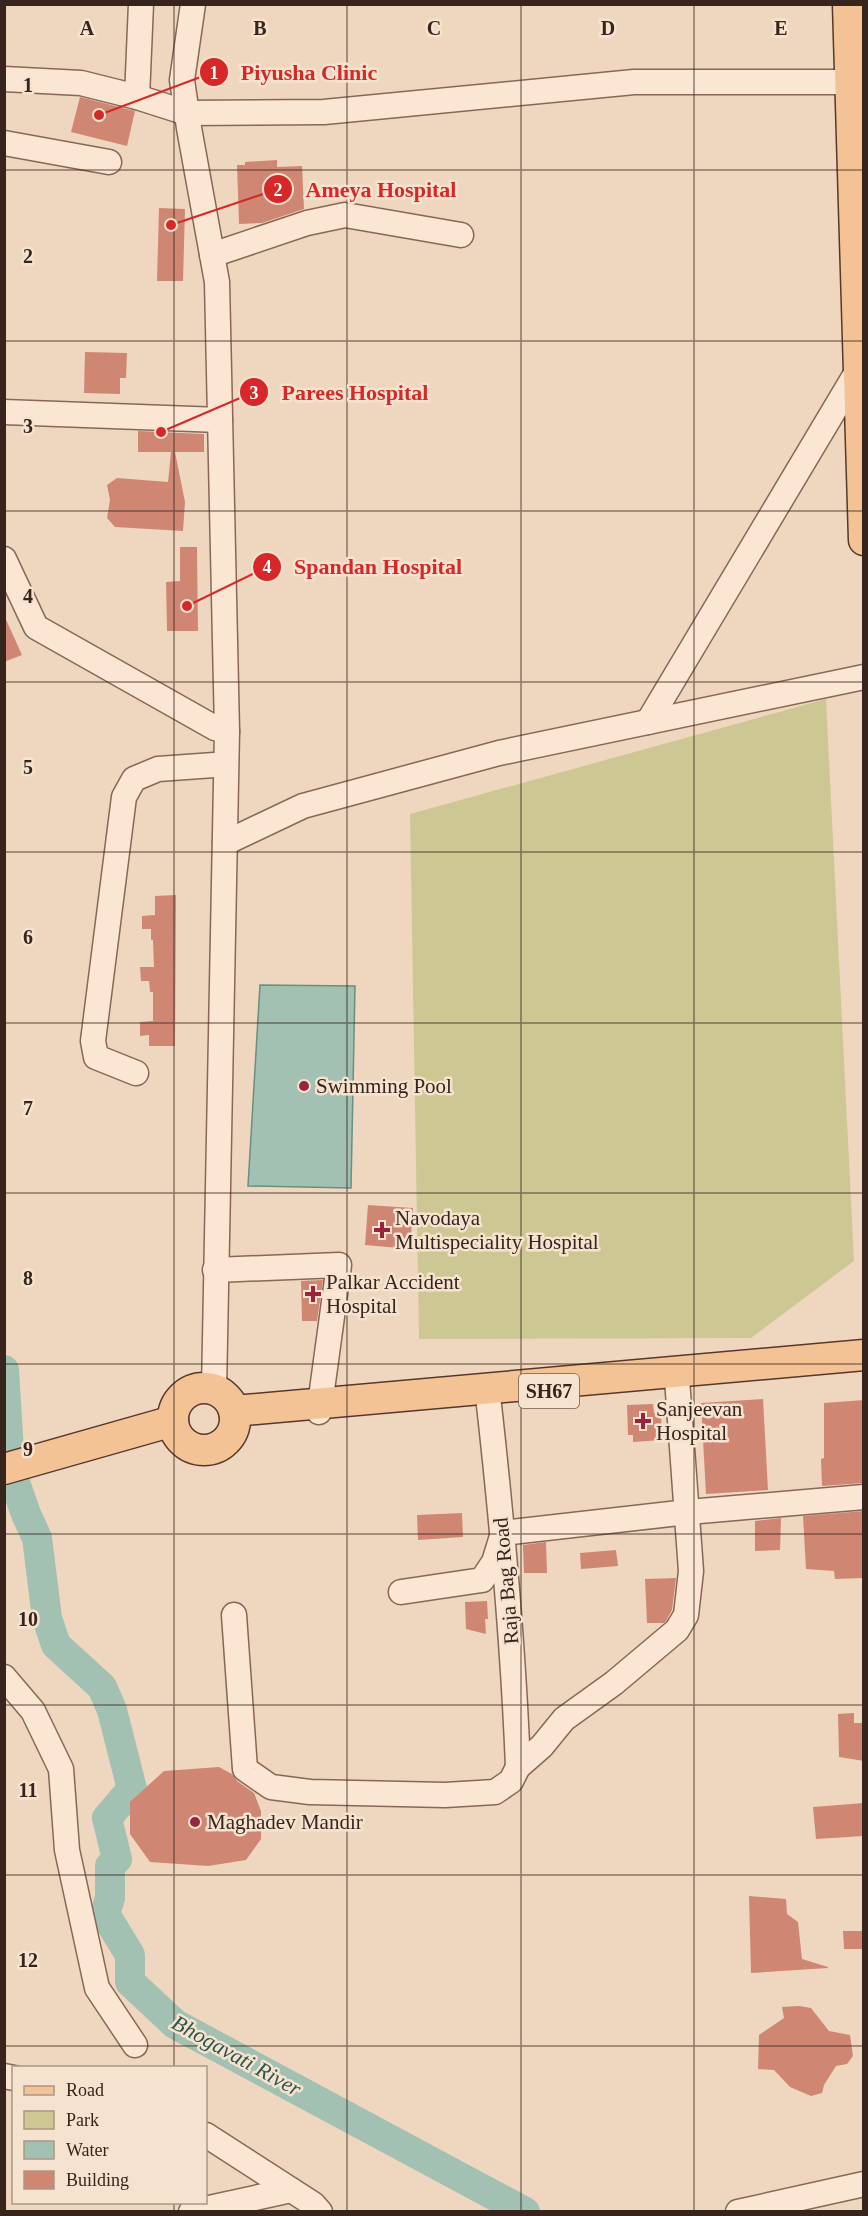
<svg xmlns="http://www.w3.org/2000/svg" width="868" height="2216" viewBox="0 0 868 2216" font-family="Georgia,serif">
  <rect width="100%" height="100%" fill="#efd7bf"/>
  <!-- green -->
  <polygon fill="#cdc893" points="826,699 854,1261 751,1338 419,1339 410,814"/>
  <!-- water -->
  <polygon fill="#a2c1b2" stroke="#698f7e" stroke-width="1.5" points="260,985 355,986 351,1188 248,1186"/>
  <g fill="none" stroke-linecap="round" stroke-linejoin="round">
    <!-- river -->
    <polyline stroke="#a2c1b2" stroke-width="30" points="4,1370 10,1468 26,1514 37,1538 47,1618 56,1645 102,1687 112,1710 132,1789 107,1818 117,1859 110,1866 110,1898 105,1914 130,1955 130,1982 175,2024 525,2212"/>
  </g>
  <!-- building -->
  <g fill="#cf8774">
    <polygon points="80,97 135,111 127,146 71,132"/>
    <polygon points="277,160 277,167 302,166 304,209 262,223 239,224 237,165 245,165 245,162"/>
    <polygon points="159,208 185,209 183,281 157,281"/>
    <polygon points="85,352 127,353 126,378 120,378 120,394 84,393"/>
    <polygon points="138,431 204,434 204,452 175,452 185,502 183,531 115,527 107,518 110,500 107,485 117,478 168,482 171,452 138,452"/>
    <polygon points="180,547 197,547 198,631 167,631 166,582 180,581"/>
    <polygon points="4,615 22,655 4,662"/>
    <polygon points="176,895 175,1046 149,1046 149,1035 140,1036 140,1022 153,1021 153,992 150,992 149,981 141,981 140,967 154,967 153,940 151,940 151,929 142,929 142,916 155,915 155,896"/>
    <polygon points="368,1205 413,1208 410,1249 365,1245"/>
    <polygon points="323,1280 317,1321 302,1321 301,1281"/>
    <polygon points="763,1399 768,1490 706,1494 701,1403"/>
    <polygon points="864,1400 864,1483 822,1486 821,1459 824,1458 824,1403"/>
    <polygon points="653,1404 654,1413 661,1413 662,1440 633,1442 633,1435 628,1435 627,1405"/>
    <polygon points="864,1511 864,1578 835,1579 834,1571 806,1569 803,1516"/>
    <polygon points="462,1513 463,1537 418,1540 417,1515"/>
    <polygon points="781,1518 780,1550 755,1551 755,1521"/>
    <polygon points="546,1542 547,1573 524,1573 523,1545"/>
    <polygon points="616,1550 618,1566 581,1569 580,1553"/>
    <polygon points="676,1578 672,1610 666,1621 664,1623 647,1623 645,1579"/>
    <polygon points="487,1601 488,1619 485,1619 486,1634 466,1629 465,1602"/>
    <polygon points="854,1713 854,1723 864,1723 864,1761 839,1757 838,1714"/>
    <polygon points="219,1767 232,1774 237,1781 254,1793 261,1811 261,1839 246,1860 208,1866 150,1862 130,1834 130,1802 164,1771"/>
    <polygon points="864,1803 864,1836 816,1839 813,1807"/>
    <polygon points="749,1896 786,1899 787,1914 798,1922 802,1959 828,1967 828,1968 751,1973"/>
    <polygon points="843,1931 864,1931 864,1949 844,1949"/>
    <polygon points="799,2006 811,2008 829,2031 850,2035 853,2056 847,2064 836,2066 824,2085 822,2093 811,2096 790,2087 774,2070 758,2069 759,2035 784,2018 782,2007"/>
  </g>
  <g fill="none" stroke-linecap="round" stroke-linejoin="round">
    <defs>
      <g id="minor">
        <polyline points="193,4 182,80 189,128 217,282 227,731 214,1390"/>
        <polyline points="4,79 81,83 137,97 187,113 324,112 634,82 850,82"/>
        <polyline points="137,97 141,4"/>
        <polyline points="4,143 109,162"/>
        <polyline points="212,255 307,223 345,215 461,235"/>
        <polyline points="4,412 220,420"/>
        <polyline points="4,559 36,627 215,728 227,731"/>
        <polyline points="648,722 857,372"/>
        <polyline points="225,843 303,806 499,753 864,677"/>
        <polyline points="136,1073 96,1057 93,1041 124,797 134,779 158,769 214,765"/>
        <polyline points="215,1270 339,1265 319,1412"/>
        <path d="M488 1396C502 1520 513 1643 518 1767"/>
        <polyline points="401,1592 482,1580 494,1562 503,1533 688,1512 864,1497"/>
        <polyline points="234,1615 245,1769 271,1787 310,1792 445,1795 495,1792 511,1781 518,1767 542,1746 564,1719 614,1683 677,1630 686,1615 691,1571 677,1379"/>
        <polyline points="4,1677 33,1711 61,1769 67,1850 97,1988 135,2045"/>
        <polyline points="4,2076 14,2078"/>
        <polyline points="206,2135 313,2204 320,2212"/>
        <polyline points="191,2212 291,2190"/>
        <polyline points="738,2212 864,2184"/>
      </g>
      <g id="major">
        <polyline points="848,4 864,540"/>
        <circle cx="204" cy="1419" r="31"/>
        <polyline points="234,1411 864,1355"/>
        <polyline points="4,1469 173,1421"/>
      </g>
    </defs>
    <!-- minor casing -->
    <use href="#minor" stroke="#886757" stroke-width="27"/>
    <!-- major casing -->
    <use href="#major" stroke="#56372c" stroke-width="33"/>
    <!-- minor -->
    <use href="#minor" stroke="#fae6d2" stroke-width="24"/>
    <!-- major -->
    <use href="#major" stroke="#f4c395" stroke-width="30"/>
  </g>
  <!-- grid -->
  <path fill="none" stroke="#37241c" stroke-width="1.5" stroke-opacity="0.55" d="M174 4V2068M347 4V2212M521 4V2212M694 4V2212M4 170H864M4 341H864M4 511H864M4 682H864M4 852H864M4 1023H864M4 1193H864M4 1364H864M4 1534H864M4 1705H864M4 1875H864M4 2046H864M174 2202V2212"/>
  <!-- markers -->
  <g fill="#99253d" stroke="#f6e3cf" stroke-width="2">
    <circle cx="304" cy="1086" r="6"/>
    <path d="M379 1221h6v6h6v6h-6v6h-6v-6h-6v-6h6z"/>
    <path d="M310 1285h6v6h6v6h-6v6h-6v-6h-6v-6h6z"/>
    <path d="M640 1412h6v6h6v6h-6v6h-6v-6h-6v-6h6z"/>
    <circle cx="195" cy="1822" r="6"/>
  </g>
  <g text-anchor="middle" stroke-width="5" stroke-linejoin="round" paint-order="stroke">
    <!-- shield labels -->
    <rect fill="#f6e3cf" stroke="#705d52" stroke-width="1.5" x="519" y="1374" width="60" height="34" rx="4.5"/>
    <g font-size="20" font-weight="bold" fill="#37241c">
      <text x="549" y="1398">SH67</text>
    </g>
    <!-- poi labels -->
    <g font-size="21" fill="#37241c" stroke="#f6e3cf" text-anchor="start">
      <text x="316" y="1093">Swimming Pool</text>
      <text x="395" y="1225">Navodaya<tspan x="395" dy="24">Multispeciality Hospital</tspan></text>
      <text x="326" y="1289">Palkar Accident<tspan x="326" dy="24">Hospital</tspan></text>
      <text x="656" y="1416">Sanjeevan<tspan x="656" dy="24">Hospital</tspan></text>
      <text x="207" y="1829">Maghadev Mandir</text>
    </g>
    <!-- street labels -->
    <g font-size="21" fill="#37241c" stroke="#f6e3cf">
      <text transform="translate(506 1581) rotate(-95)" y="7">Raja Bag Road</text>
    </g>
    <!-- water labels -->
    <g font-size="22" font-style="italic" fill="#2b584c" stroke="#f6e3cf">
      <text transform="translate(237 2055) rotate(29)" y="8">Bhogavati River</text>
    </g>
  </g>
  <g font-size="20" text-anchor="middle" font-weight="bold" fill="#37241c" stroke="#f6e3cf" stroke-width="5" stroke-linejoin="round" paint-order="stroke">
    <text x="87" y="35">A</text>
    <text x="260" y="35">B</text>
    <text x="434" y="35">C</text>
    <text x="608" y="35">D</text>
    <text x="781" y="35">E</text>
    <text x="28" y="92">1</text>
    <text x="28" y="263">2</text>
    <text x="28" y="433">3</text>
    <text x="28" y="603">4</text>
    <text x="28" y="774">5</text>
    <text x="28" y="944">6</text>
    <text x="28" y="1115">7</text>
    <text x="28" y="1285">8</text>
    <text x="28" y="1456">9</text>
    <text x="28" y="1626">10</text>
    <text x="28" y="1797">11</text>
    <text x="28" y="1967">12</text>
  </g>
  <!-- callouts -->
  <path fill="none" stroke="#d62828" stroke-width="2" d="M99 115L214 72M171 225L278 189M161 432L254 392M187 606L267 567"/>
  <g fill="#d62828" stroke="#f6e3cf" stroke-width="2">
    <circle cx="99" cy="115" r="6"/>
    <circle cx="171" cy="225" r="6"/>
    <circle cx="161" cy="432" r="6"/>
    <circle cx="187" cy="606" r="6"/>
    <circle cx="214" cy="72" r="15"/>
    <circle cx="278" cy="189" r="15"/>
    <circle cx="254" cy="392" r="15"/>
    <circle cx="267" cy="567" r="15"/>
  </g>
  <g font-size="18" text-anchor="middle" font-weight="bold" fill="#fff">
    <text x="214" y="79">1</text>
    <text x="278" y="196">2</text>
    <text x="254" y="399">3</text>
    <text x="267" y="573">4</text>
  </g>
  <g font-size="22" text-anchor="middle" font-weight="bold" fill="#d62828" stroke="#f6e3cf" stroke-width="5" stroke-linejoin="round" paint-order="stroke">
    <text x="309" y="80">Piyusha Clinic</text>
    <text x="381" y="197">Ameya Hospital</text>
    <text x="355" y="400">Parees Hospital</text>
    <text x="378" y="574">Spandan Hospital</text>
  </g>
  <!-- border -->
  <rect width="868" height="2216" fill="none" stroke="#37241c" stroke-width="12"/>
  <!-- legend -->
  <rect x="12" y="2066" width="195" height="138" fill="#f6e3cf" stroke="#aa9787" stroke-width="1.5"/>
  <rect x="24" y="2086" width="30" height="9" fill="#f4c395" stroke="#aa9787" stroke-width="1.5"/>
  <text x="66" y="2096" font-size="18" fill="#37241c">Road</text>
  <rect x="24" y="2111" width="30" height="18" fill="#cdc893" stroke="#aa9787" stroke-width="1.5"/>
  <text x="66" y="2126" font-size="18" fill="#37241c">Park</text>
  <rect x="24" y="2141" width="30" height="18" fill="#a2c1b2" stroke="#aa9787" stroke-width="1.5"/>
  <text x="66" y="2156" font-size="18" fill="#37241c">Water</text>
  <rect x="24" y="2171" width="30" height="18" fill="#cf8774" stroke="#aa9787" stroke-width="1.5"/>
  <text x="66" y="2186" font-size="18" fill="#37241c">Building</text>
</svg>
